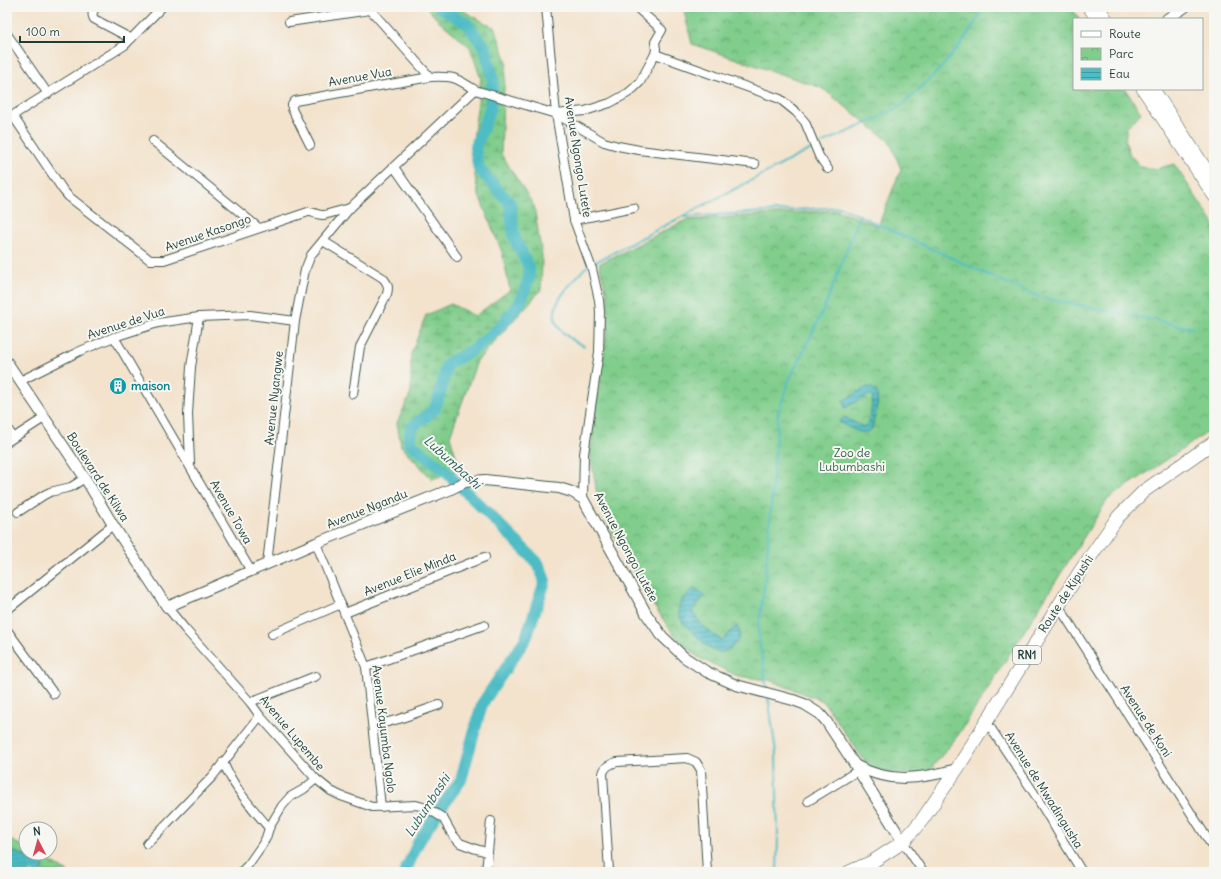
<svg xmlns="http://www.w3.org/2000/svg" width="1221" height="879" viewBox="0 0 1221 879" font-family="Delius,sans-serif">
  <defs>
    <pattern id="wetland-marsh" width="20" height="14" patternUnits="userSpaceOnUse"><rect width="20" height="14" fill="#80cd8c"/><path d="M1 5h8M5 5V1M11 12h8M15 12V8" fill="none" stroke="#68a873"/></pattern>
    <pattern id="park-crowns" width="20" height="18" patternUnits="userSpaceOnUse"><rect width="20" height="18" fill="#80cd8c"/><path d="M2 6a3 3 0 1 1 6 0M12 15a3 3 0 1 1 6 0" fill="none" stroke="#68a873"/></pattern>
    <pattern id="water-rules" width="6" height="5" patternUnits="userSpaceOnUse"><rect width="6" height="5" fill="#4dbcc5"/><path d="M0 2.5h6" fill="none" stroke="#3f9aa1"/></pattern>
  </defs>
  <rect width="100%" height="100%" fill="#f6f6f2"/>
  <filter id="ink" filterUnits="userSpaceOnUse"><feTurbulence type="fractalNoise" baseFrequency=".025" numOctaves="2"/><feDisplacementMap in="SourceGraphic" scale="8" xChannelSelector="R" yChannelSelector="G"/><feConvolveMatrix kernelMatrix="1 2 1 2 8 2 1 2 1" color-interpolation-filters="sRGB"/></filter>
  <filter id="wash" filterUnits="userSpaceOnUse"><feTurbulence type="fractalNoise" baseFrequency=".012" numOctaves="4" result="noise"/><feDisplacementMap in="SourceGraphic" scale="16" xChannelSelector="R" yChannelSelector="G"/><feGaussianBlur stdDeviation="0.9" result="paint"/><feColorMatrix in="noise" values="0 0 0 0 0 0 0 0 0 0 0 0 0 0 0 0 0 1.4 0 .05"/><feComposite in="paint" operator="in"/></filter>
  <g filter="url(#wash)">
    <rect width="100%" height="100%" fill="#f3e3cd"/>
    <!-- wetland -->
    <g fill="url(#wetland-marsh)" stroke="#508560">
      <polygon points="426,7 456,7 495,28 507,62 503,99 501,154 534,206 542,256 541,290 477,361 450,436 460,470 432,479 401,446 397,423 411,393 411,354 426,315 451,304 475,316 510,290 502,252 478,193 471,154 481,79 470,47 437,19"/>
      <polygon points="7,838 26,848 26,853 35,853 68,872 7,872"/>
    </g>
    <!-- park -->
    <polygon fill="url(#park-crowns)" stroke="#508560" points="683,7 1071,7 1079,19 1074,19 1074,89 1125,89 1141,113 1127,127 1125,141 1130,155 1141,167 1156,169 1174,164 1214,224 1214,428 1108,499 959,734 925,776 871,770 823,701 769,680 738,676 699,658 674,635 646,595 599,506 590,453 608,324 608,298 599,264 686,220 837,210 878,226 901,169 890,142 822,88 692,44"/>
    <!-- water -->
    <g fill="url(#water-rules)" stroke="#367c7c">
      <path d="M867 387C886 387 874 416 872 428 866 439 847 426 839 422L844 417C851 420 857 425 865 427L869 423 873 397 869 395 845 408 844 400Z"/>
      <path d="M695 588 705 596 692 611C698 622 711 635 722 640L736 626 740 632 738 640 730 649 721 652 711 650 683 623 679 614V606L682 600Z"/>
      <path d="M7 851C20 854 34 856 44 865L42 872H7Z"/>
    </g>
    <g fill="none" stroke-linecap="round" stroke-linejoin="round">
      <!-- stream -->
      <g stroke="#4dbcc5" stroke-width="2">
        <path d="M817 146C845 131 876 122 902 105 908 101 913 95 918 90 944 67 968 38 984 7"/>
        <polyline points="684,217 840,207 991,276 1039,297 1192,328"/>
        <polyline points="592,264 813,148"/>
        <path d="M584 346C534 323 557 298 585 268L588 266"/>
        <polyline points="767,690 758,631 765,581 778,413 789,380 824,309 860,215"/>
        <polyline points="768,696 776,753 778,836 777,872"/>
      </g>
      <!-- river -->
      <polyline stroke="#4dbcc5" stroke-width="12" points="405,872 418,843 439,810 461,780 482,704 526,638 545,581 538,563 444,470 409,442 411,428 435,409 440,393 447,364 474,349 499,328 520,303 529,278 529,268 514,237 510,203 479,169 475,148 490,109 493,79 485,47 466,23 440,7"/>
    </g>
  </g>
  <g filter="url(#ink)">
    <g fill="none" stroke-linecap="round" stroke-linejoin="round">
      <defs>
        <g id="minor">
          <path d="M96 7C93 11 91 14 94 19L130 38"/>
          <polyline points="368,7 430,77"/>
          <polyline points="546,7 556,114 574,220 592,269 599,300 600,312 599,352 584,454 583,499"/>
          <polyline points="289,22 370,10"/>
          <polyline points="7,34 48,94"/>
          <polyline points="655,54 780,99 796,112 805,122 819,156 828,169"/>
          <polyline points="556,114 604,142 618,146 639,150 755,164"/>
          <path d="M13 116 63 190 68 196 150 260H164L308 212C314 211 317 216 324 215L350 208"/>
          <polyline points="7,119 125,45 162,7"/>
          <polyline points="153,141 259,228"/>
          <path d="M310 145 292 109V105L295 101 430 77C454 76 455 77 475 90L556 114 585 111 610 103 628 93 634 88 640 82 655 54 656 49 655 42 662 30 636 7"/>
          <polyline points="394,167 457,257"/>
          <polyline points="574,220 634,208"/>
          <path d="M323 241 383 278C388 284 389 287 387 294L360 347 353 394"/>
          <polyline points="114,337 251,571"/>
          <polyline points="20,381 80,351 114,337 158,323 199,317 250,315 295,321"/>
          <polyline points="7,428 13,437"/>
          <polyline points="7,442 44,418"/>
          <polyline points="190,463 188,414 191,367 199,317"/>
          <polyline points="18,512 44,495 50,492 71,487 85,478"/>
          <polyline points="316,543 366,667 381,807"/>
          <polyline points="267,564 295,321 305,270 311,255 350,208 475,90"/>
          <polyline points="1058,605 1214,849"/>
          <polyline points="167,607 185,629 250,702 260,716 316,779 331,791 341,796 372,807 416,805 427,808 443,818 452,834 460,843 476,849 487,852"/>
          <polyline points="7,610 113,525"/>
          <polyline points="345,613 485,557"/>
          <polyline points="7,630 54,694"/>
          <polyline points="272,634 341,604"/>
          <polyline points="366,667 484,625"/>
          <polyline points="250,702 316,676"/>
          <polyline points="986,721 1034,793 1082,872"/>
          <polyline points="373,726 399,719 439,705"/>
          <path d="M223 762C235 790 250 805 269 828"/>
          <polyline points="808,801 859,770"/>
          <polyline points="903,842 923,872"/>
          <polyline points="147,844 212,777 260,716"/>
          <polyline points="241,872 248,865 262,845 266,838 269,828 282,806 290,797 304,789 316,779"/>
          <polyline points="486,872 491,821"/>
          <path d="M609 872 603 774C604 767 609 764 617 762L687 758 696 762 701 770 707 872"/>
        </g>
        <g id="tertiary">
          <polyline points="1167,19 1185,7"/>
          <polyline points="7,362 85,478 113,525 167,607 316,543 449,490 465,482 485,480 559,488 572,492 583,499 647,615 662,636 684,657 707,672 736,685 793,700 804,704 820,714 826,721 855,765 903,842"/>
          <path d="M855 765C889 784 921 779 957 769"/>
        </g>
        <g id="secondary">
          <polyline points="1088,7 1096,19"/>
          <polyline points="1099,7 1107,19"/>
          <polyline points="1142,89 1214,197"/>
          <polyline points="1154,89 1214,180"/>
        </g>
        <polyline id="trunk" points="849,872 872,862 903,842 922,820 957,769 1079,573 1118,517 1144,491 1214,442"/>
      </defs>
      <!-- minor casing -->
      <use href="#minor" stroke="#3f564b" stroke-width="10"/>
      <!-- tertiary casing -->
      <use href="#tertiary" stroke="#3f564b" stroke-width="12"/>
      <!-- secondary casing -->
      <use href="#secondary" stroke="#3f564b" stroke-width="12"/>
      <!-- trunk casing -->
      <use href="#trunk" stroke="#3f564b" stroke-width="14"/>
      <!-- minor -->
      <use href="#minor" stroke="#fff" stroke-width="8"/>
      <!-- tertiary -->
      <use href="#tertiary" stroke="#fff" stroke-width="10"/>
      <!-- secondary -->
      <use href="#secondary" stroke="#fff" stroke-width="11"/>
      <!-- trunk -->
      <use href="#trunk" stroke="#fff" stroke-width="13"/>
    </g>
  </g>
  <!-- icons -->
  <defs>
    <symbol id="building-disc" viewBox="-11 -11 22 22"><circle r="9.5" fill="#0f9aa8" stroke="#f6f6f2"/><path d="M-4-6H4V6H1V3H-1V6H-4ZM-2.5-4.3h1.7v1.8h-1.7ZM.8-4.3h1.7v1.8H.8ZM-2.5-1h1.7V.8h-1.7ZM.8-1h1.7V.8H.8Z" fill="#fff"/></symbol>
  </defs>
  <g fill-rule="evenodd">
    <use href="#building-disc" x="108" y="376" width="20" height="20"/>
  </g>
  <g text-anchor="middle" stroke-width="4" stroke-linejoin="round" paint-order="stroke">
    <!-- shield labels -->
    <rect fill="#f6f6f2" stroke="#60746d" stroke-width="1" x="1013" y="646" width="28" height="18" rx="3"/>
    <g font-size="11" font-weight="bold" fill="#1f3d34">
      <text x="1027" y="659">RN1</text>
    </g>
    <!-- street labels -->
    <g font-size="12" fill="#1f3d34" stroke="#f6f6f2">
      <text transform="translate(360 77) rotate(-10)" y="4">Avenue Vua</text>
      <text transform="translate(578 157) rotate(81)" y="4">Avenue Ngongo Lutete</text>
      <text transform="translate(208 233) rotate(-19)" y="4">Avenue Kasongo</text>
      <text transform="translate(126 323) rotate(-18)" y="4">Avenue de Vua</text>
      <text transform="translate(274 398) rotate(-84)" y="4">Avenue Nyangwe</text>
      <text transform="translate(98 477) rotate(57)" y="4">Boulevard de Kilwa</text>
      <text transform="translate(367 509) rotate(-22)" y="4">Avenue Ngandu</text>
      <text transform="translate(231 512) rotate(60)" y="4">Avenue Towa</text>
      <text transform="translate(626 547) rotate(62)" y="4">Avenue Ngongo Lutete</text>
      <text transform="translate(410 574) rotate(-22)" y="4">Avenue Elie Minda</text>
      <text transform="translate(1066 594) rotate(-57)" y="4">Route de Kipushi</text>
      <text transform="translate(1146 721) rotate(57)" y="4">Avenue de Koni</text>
      <text transform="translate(384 729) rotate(83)" y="4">Avenue Kayumba Ngolo</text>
      <text transform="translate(292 733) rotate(50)" y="4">Avenue Lupembe</text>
      <text transform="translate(1044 790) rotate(58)" y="4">Avenue de Mwadingusha</text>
    </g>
    <!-- culture labels -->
    <g font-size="12" font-weight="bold" fill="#0d838f" stroke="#f6f6f2" text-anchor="start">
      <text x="131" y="390">maison</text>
    </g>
    <!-- park labels -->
    <g font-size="12" fill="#37614a" stroke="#f6f6f2">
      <text x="852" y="457">Zoo de<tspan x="852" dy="14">Lubumbashi</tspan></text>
    </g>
    <!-- water labels -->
    <g font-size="13" font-style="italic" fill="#2a5d58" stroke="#f6f6f2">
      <text transform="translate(453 462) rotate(42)" y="5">Lubumbashi</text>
      <text transform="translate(427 805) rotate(-57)" y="5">Lubumbashi</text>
    </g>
  </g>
  <!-- margin -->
  <rect width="1221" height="879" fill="none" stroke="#f6f6f2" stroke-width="24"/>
  <!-- legend -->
  <rect x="1073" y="18" width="130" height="72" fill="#f6f6f2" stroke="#a0aca6"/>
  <rect x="1081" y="31" width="20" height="6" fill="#ffffff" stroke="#a0aca6"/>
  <text x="1109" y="38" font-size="12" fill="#1f3d34">Route</text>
  <rect x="1081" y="48" width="20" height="12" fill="url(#park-crowns)" stroke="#a0aca6"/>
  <text x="1109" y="58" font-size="12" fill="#1f3d34">Parc</text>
  <rect x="1081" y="68" width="20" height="12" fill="url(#water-rules)" stroke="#a0aca6"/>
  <text x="1109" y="78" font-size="12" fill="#1f3d34">Eau</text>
  <!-- north arrow -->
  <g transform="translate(38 841) rotate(354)"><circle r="19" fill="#f6f6f2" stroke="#a0aca6"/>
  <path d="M0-3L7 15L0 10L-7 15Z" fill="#d1495b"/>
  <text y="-6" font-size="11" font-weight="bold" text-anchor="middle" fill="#1f3d34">N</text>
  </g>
  <!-- scale -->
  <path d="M20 36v6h104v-6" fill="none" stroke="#1f3d34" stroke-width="2"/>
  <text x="26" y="36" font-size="12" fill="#1f3d34" stroke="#f6f6f2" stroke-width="3" paint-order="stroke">100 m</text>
</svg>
